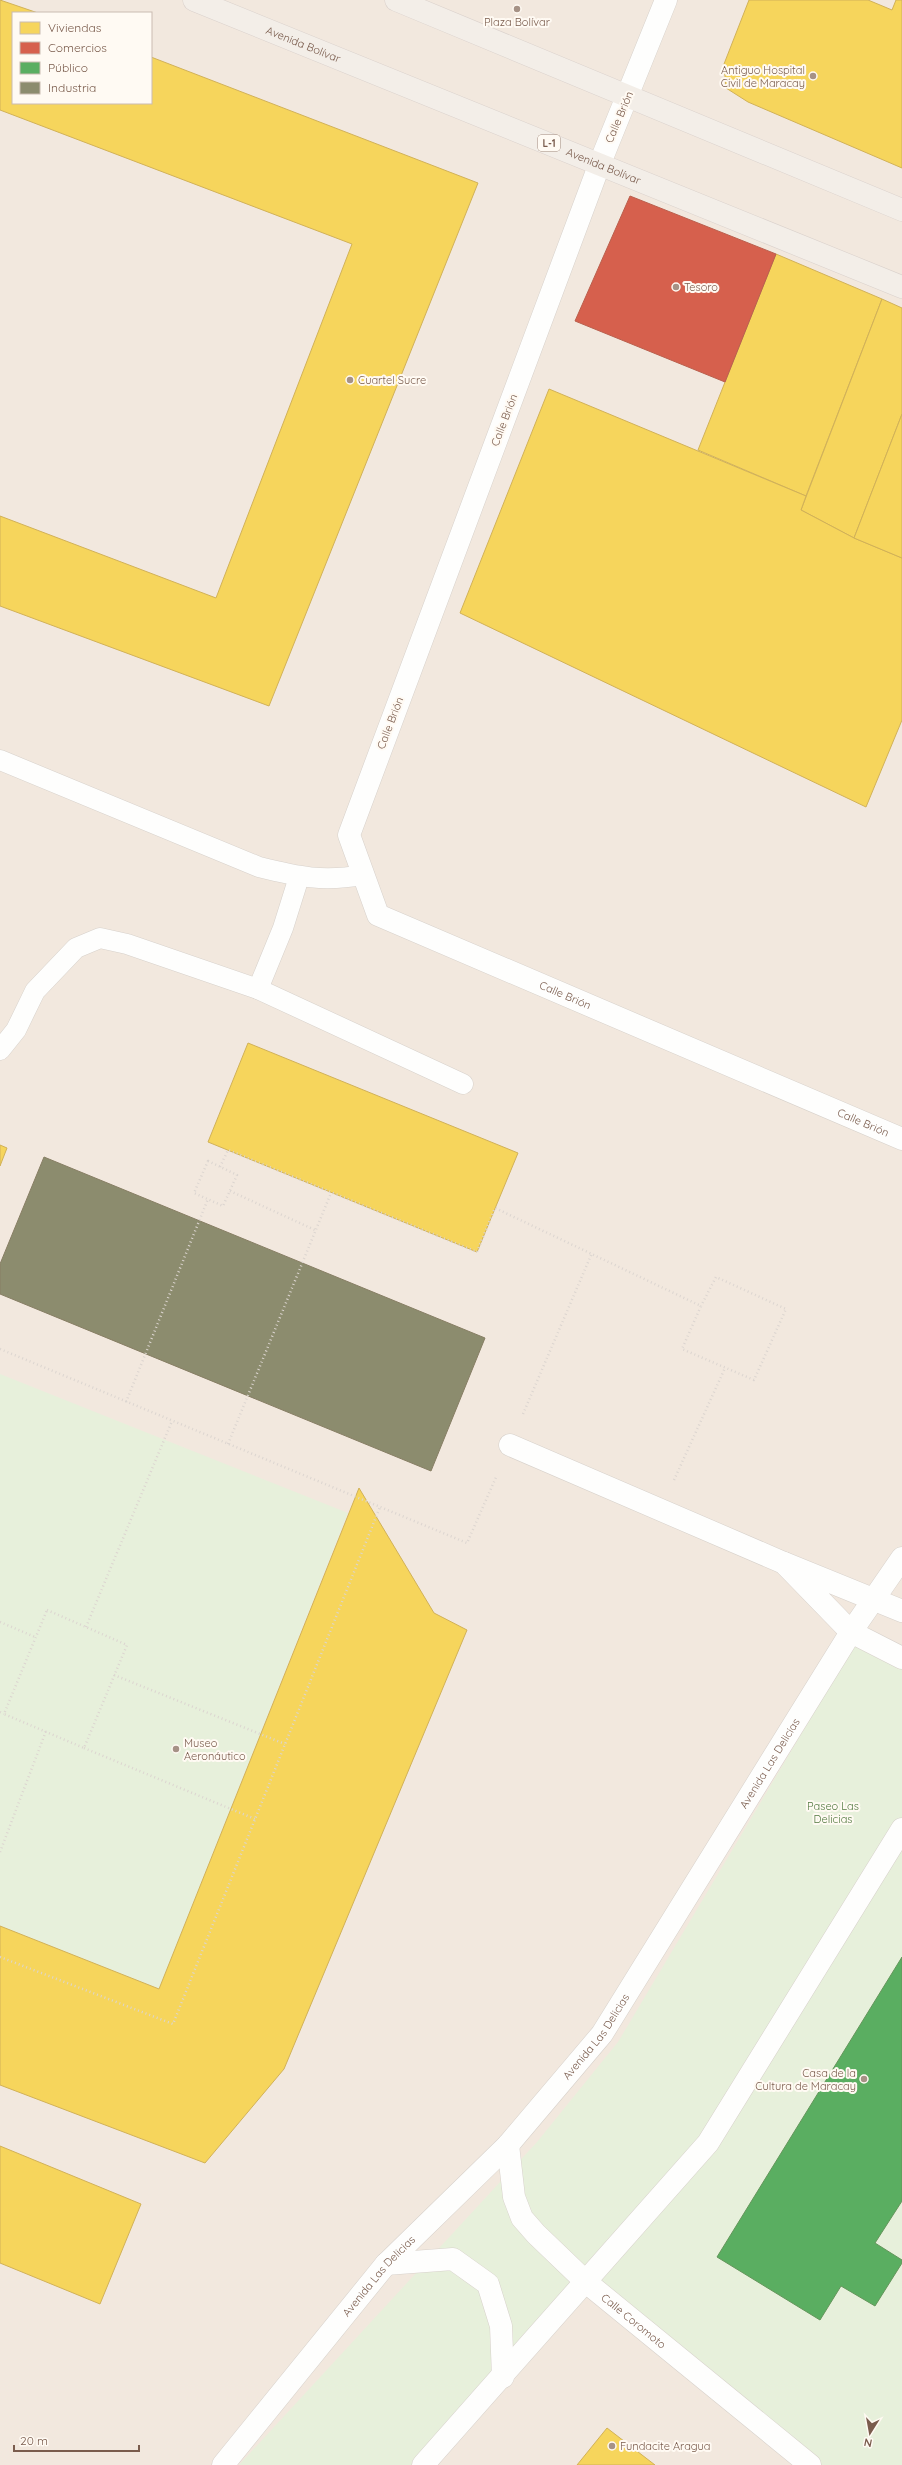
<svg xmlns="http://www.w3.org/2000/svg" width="902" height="2465" viewBox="0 0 902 2465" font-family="Quicksand,sans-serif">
  <rect width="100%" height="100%" fill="#f9f5f0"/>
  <!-- residential -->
  <path fill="#f2e8de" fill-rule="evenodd" d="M0 0H902V2465H0ZM13 13H151V103H13Z"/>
  <!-- green -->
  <g fill="#e7f0db">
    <polygon points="0,1374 348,1513 159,1989 0,1926"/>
    <polygon points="859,1637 902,1658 902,2465 807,2465 589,2295 431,2465 239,2465 537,2142 618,2042"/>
  </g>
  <!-- homes -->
  <g fill="#f6d55c" stroke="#d1b158">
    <polygon points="0,0 38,13 13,13 13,103 151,103 151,57 478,183 269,706 0,606 0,516 216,598 352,244 0,110"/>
    <polygon points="749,0 868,0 892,10 896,0 902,0 902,168 748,102 726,88 724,64"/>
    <polygon points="776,254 882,299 806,496 698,450"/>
    <polygon points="882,299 902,308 902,414 854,538 801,510"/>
    <polygon points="549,389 806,496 801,510 854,538 902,558 902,720 866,807 460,613"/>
    <polygon points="902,414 902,558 854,538"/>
    <polygon points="248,1043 518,1153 477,1252 208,1142"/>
    <polygon points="0,1145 7,1148 0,1166"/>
    <polygon points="359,1488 434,1613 467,1630 284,2069 205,2163 0,2085 0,1926 159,1989"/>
    <polygon points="0,2146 141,2204 100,2304 0,2263"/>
    <polygon points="607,2428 655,2465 577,2465"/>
  </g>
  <!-- shops -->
  <polygon fill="#d6604d" stroke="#ba5f4d" points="630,196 776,254 725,382 575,321"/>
  <!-- public -->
  <polygon fill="#5aae61" stroke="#64955b" points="902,1957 902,2201 875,2243 902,2260 902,2263 875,2306 841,2286 820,2320 717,2257"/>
  <!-- industry -->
  <polygon fill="#8c8c6e" stroke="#877e64" points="44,1157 485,1338 431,1471 0,1294 0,1264"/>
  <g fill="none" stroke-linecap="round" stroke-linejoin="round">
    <defs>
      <g id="lane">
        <path d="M0 760 259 867C299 877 323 882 363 875"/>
        <polyline points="299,877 283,928 258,989 463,1084"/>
        <polyline points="0,1050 16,1030 35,991 76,948 100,938 127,944 258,989"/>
      </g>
      <g id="street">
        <path id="s1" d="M666 0 600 163 349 835 378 915 902 1139"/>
        <polyline points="510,1445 784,1563"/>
        <polyline points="902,1611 784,1563 851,1632 902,1658"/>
        <path id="s2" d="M508 2145 514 2197 522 2218 536 2234 586 2282 810 2465"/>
        <polyline points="386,2264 453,2259 488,2284 501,2326 503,2377"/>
        <path id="s3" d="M223 2465 386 2264 508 2145 602 2034 851 1632 902 1558"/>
        <polyline points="423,2465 708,2143 902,1829"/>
      </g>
      <g id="primary">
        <path id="s4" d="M194 0 902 287"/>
        <polyline points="396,0 902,210"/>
      </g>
    </defs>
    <!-- lane casing -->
    <use href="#lane" stroke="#d7d1cb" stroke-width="21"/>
    <!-- street casing -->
    <use href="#street" stroke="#d7d1cb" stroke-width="23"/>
    <!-- primary casing -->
    <use href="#primary" stroke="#dad1cc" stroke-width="23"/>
    <!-- path -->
    <g stroke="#dcd5d0" stroke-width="2.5" stroke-dasharray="1 3" stroke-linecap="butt">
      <polygon points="208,1161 237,1175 223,1206 194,1193"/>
      <polyline points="220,1167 228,1150 477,1252 495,1208 701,1306 682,1349 754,1380 786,1309 716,1277 701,1306"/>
      <polyline points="230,1191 315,1230"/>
      <polyline points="0,1349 467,1543 497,1475"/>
      <polyline points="126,1402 208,1199"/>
      <polyline points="523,1414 592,1253"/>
      <polyline points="228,1444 331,1193"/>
      <polyline points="674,1480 725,1368"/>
      <polygon points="47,1610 127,1645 84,1748 4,1714"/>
      <polyline points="0,1622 35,1637"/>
      <polyline points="86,1627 172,1421"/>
      <polyline points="114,1675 285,1744"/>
      <polyline points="0,1712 4,1714"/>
      <polyline points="84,1748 255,1819"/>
      <polyline points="0,1852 46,1731"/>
      <polyline points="0,1957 173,2024 380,1507"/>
    </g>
    <!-- lane -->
    <use href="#lane" stroke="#fefefd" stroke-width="20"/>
    <!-- street -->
    <use href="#street" stroke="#fefefd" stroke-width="22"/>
    <!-- primary -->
    <use href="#primary" stroke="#f3eee8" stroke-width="22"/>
  </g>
  <!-- markers -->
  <g fill="#a69286" stroke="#fffaf3" stroke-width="1.5">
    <circle cx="517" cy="9" r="4"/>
    <circle cx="813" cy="76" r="4"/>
    <circle cx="676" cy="287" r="4"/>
    <circle cx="350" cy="380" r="4"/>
    <circle cx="176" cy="1749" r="4"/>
    <circle cx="864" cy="2079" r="4"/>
    <circle cx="612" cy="2446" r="4"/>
  </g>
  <g text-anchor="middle" stroke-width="4" stroke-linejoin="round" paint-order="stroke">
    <!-- shield labels -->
    <rect fill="#fffaf3" stroke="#a28b7f" stroke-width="1" x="538" y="135" width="22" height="16" rx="3"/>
    <g font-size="10" font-weight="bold" fill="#7a5c4d">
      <text x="549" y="147">L-1</text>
    </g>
    <!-- poi labels -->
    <g font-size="11" fill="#7a5c4d" stroke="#fffaf3" text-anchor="start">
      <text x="517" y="26" text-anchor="middle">Plaza Bolívar</text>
      <text x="805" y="74" text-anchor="end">Antiguo Hospital<tspan x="805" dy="13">Civil de Maracay</tspan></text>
      <text x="684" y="291">Tesoro</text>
      <text x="358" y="384">Cuartel Sucre</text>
      <text x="184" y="1747">Museo<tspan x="184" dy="13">Aeronáutico</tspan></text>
      <text x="856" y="2077" text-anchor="end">Casa de la<tspan x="856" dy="13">Cultura de Maracay</tspan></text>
      <text x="620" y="2450">Fundacite Aragua</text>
    </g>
    <!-- street labels -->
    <g font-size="11" fill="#7a5c4d" stroke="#fffaf3">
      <text dy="4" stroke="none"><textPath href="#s4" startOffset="118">Avenida Bolívar</textPath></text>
      <text transform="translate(619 117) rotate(-67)" y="4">Calle Brión</text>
      <text dy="4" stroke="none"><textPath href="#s4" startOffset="442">Avenida Bolívar</textPath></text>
      <text transform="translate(504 420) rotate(-69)" y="4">Calle Brión</text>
      <text transform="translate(390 723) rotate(-69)" y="4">Calle Brión</text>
      <text dy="4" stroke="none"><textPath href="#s1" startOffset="1182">Calle Brión</textPath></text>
      <text dy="4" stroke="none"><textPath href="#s1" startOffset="1506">Calle Brión</textPath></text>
      <text dy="4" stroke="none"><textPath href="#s3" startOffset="893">Avenida Las Delicias</textPath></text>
      <text dy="4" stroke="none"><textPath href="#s3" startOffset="569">Avenida Las Delicias</textPath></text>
      <text dy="4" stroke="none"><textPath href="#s3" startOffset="245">Avenida Las Delicias</textPath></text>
      <text dy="4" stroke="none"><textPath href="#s2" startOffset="227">Calle Coromoto</textPath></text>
    </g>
    <!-- park labels -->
    <g font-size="11" fill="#537a41" stroke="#fffaf3">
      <text x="833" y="1810">Paseo Las<tspan x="833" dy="13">Delicias</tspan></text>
    </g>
  </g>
  <!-- legend -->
  <rect x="12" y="12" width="140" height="92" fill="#fffaf3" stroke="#cabbb1"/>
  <rect x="20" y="22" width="20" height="12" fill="#f6d55c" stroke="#cabbb1"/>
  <text x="48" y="32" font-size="12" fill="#7a5c4d">Viviendas</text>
  <rect x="20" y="42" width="20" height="12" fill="#d6604d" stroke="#cabbb1"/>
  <text x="48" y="52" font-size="12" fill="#7a5c4d">Comercios</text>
  <rect x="20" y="62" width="20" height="12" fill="#5aae61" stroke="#cabbb1"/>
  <text x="48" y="72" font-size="12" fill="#7a5c4d">Público</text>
  <rect x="20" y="82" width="20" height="12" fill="#8c8c6e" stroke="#cabbb1"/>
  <text x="48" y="92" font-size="12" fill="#7a5c4d">Industria</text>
  <!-- north arrow -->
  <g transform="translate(870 2433) rotate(191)" stroke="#fffaf3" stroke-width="3" paint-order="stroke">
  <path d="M0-3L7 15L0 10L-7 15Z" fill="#7a5c4d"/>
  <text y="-6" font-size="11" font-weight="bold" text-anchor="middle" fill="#7a5c4d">N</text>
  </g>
  <!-- scale -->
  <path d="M14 2445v6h125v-6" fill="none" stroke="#7a5c4d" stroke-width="2"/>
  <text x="20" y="2445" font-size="12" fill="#7a5c4d" stroke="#fffaf3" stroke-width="3" paint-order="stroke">20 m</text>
</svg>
